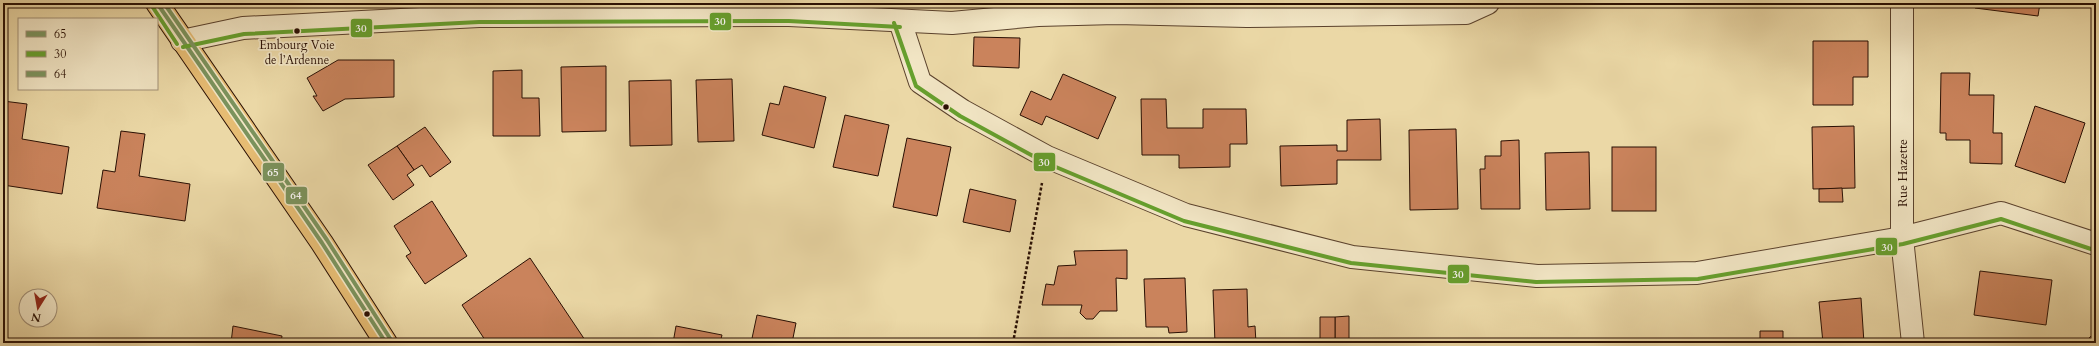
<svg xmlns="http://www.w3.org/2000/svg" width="2099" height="346" viewBox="0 0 2099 346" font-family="Cardo,serif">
  <rect width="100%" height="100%" fill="#ebd8a6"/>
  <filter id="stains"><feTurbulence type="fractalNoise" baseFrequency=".005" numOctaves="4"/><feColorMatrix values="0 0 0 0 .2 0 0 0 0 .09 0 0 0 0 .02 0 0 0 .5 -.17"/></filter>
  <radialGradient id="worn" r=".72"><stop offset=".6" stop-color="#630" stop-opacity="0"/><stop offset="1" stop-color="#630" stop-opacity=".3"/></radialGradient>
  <!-- building -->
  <g fill="#ca835c" stroke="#290f03">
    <polygon points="1975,3 2040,3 2038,16 1975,8"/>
    <polygon points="974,37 1020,38 1019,68 973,66"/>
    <polygon points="1813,41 1868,41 1868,77 1853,77 1853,105 1813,105"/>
    <polygon points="338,60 394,60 394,97 345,99 323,111 313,96 317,96 307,78"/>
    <polygon points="606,66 606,131 562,132 561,67"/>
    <polygon points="522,70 522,98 539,98 540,136 493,136 493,71"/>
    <polygon points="1941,73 1970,73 1969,95 1994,95 1993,133 2002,133 2002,164 1970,163 1970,140 1946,140 1946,133 1940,133"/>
    <polygon points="1063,74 1116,97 1098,139 1046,116 1042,125 1020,115 1031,91 1051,100"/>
    <polygon points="732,79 734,141 698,142 696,80"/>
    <polygon points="671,80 672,145 630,146 629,81"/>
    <polygon points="784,86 826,97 814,148 762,135 770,103 779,105"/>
    <polygon points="1141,99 1166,99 1167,128 1203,128 1203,109 1246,109 1247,144 1230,144 1230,167 1179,168 1179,155 1142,155"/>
    <polygon points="3,101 27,104 22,139 69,147 62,194 3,185"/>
    <polygon points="2035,106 2085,123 2065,183 2015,166"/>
    <polygon points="845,115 889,125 878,176 833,167"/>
    <polygon points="1380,119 1381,160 1337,160 1337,184 1281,186 1280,146 1337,145 1337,151 1347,151 1347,120"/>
    <polygon points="1854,126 1855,188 1813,189 1812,127"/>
    <polygon points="425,127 451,162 430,177 422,165 414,170 397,146"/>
    <polygon points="1456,129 1458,209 1410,210 1409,130"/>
    <polygon points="121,131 145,134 139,176 190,184 185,221 97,208 103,170 115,172"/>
    <polygon points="907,138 951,147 937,216 893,207"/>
    <polygon points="1519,140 1520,209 1481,209 1480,169 1485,169 1485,156 1501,156 1501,141"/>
    <polygon points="397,146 414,170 407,175 414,185 393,200 368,165"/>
    <rect x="1612" y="147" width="44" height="64"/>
    <polygon points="1589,152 1590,209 1546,210 1545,153"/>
    <polygon points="1842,188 1843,202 1819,202 1819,189"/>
    <polygon points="970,189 1016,200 1010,232 963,222"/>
    <polygon points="432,201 467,256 425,284 406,256 411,253 394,226"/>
    <polygon points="1127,250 1127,279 1116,278 1117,311 1100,311 1093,319 1086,319 1080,313 1082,305 1042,305 1046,284 1054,285 1058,266 1076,265 1074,251"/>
    <polygon points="530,258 587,343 487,343 462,305"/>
    <polygon points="1980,271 2052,280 2046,325 1974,315"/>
    <polygon points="1185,278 1187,332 1169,333 1168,327 1146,327 1144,279"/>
    <polygon points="1247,289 1248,327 1255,326 1256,343 1215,343 1213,290"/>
    <polygon points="1861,298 1864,343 1823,343 1819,302"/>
    <polygon points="757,315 796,323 792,343 751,343"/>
    <polygon points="1349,316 1349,341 1389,341 1389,343 1335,343 1335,317"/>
    <polygon points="1320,317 1335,317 1335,343 1281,343 1320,342"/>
    <polygon points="233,326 282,336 281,343 231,343"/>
    <polygon points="676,326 722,335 720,343 673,343"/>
    <polygon points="1760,331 1783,331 1783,343 1738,343 1738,339 1760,339"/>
    <polygon points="2096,331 2096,343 2090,343 2089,338"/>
    <rect x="1692" y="339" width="46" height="4"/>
    <polygon points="1589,340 1589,343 1547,343 1547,341"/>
    <rect x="1481" y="341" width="43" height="2"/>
    <polygon points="1657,341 1657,343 1615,343 1615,342"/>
  </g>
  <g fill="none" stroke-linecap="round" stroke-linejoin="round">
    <defs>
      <g id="street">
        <polyline points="1902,3 1902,238 1913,343"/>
        <polyline points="900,21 920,82 963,111 1047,157 1186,215 1352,257 1537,276 1697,273 1902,238 2001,213 2096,244"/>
        <polyline points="182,41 243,28 479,16 789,15 952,23 1038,15 1116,13 1247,16 1466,13 1488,3"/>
      </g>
      <polyline id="primary" points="157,3 322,243 386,343"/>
    </defs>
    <!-- street casing -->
    <use href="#street" stroke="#5a412c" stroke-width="24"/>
    <!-- primary casing -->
    <use href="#primary" stroke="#290f03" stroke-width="24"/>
    <!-- path -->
    <polyline stroke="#290f03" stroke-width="2.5" stroke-dasharray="3 2" stroke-linecap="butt" points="1013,343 1042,183"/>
    <!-- street -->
    <use href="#street" stroke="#f2e6c5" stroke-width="22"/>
    <!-- primary -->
    <use href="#primary" stroke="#e6bc73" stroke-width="22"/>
    <defs>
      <polyline id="bus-1" points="157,3 322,243 386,343"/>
      <g id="bus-2">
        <polyline points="152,6 177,44"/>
        <polyline points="894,23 916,86 960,116 1044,162 1184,221 1351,263 1536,282 1698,279 1903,244 2001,219 2094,250"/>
        <polyline points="183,47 244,34 479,22 789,21 900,27"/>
      </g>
      <polyline id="bus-3" points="164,3 327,240 391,340"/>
    </defs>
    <!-- bus-1 casing -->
    <use href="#bus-1" stroke="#f2e6c5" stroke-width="7"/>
    <!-- bus-2 casing -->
    <use href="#bus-2" stroke="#f2e6c5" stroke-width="7"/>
    <!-- bus-3 casing -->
    <use href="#bus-3" stroke="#f2e6c5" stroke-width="7"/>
    <!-- bus-1 -->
    <use href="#bus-1" stroke="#7b935d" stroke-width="4"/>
    <!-- bus-2 -->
    <use href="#bus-2" stroke="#66a02d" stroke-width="4"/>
    <!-- bus-3 -->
    <use href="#bus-3" stroke="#7b935d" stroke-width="4"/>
  </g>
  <!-- markers -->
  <g fill="#290f03" stroke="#f2e6c5" stroke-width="1.5">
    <circle cx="297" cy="31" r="3.5"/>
    <circle cx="946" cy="107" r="3.5"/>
    <circle cx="367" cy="314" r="3.5"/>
  </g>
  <g text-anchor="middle" stroke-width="3.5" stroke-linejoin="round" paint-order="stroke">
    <!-- bus labels -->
    <g font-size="12" fill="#290f03" stroke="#f2e6c5">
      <text x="297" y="49">Embourg Voie<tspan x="297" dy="15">de l’Ardenne</tspan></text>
    </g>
    <!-- street labels -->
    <g font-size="13" fill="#290f03" stroke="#f2e6c5">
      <text transform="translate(1902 173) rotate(-90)" y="5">Rue Hazette</text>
    </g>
  </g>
  <g stroke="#f2e6c5" stroke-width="1.5">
    <rect x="709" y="12" width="23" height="19" rx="4" fill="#66a02d"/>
    <rect x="350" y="18" width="23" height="20" rx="4" fill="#66a02d"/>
    <rect x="1033" y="152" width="23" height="20" rx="4" fill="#66a02d"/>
    <rect x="262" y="162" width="23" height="20" rx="4" fill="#7b935d"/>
    <rect x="285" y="186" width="23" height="19" rx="4" fill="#7b935d"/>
    <rect x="1875" y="237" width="23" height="19" rx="4" fill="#66a02d"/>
    <rect x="1447" y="264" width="23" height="20" rx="4" fill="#66a02d"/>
  </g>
  <g font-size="11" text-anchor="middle" font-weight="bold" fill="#fff">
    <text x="720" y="25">30</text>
    <text x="361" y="32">30</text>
    <text x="1044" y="166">30</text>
    <text x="273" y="176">65</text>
    <text x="296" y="199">64</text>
    <text x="1887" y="251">30</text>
    <text x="1458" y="278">30</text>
  </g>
  <!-- margin -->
  <rect width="2099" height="346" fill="none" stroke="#ebd8a6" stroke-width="16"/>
  <rect x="4" y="4" width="2091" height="338" fill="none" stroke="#290f03" stroke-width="2"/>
  <rect x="8" y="8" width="2083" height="330" fill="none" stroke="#290f03"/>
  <!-- legend -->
  <rect x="18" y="18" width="140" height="72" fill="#f2e6c5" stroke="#a29077"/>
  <rect x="26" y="31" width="20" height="6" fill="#7b935d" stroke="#a29077"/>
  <text x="54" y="38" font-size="12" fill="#290f03">65</text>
  <rect x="26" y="51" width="20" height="6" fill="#66a02d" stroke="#a29077"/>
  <text x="54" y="58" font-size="12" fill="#290f03">30</text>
  <rect x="26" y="71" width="20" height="6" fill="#7b935d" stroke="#a29077"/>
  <text x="54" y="78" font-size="12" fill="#290f03">64</text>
  <!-- north arrow -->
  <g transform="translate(38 308) rotate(191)"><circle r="19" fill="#f2e6c5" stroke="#a29077"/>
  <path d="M0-3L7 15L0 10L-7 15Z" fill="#8f2418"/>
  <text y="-6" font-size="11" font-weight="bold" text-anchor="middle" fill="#290f03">N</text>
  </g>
  <rect width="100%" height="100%" filter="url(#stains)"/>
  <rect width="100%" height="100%" fill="url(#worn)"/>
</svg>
